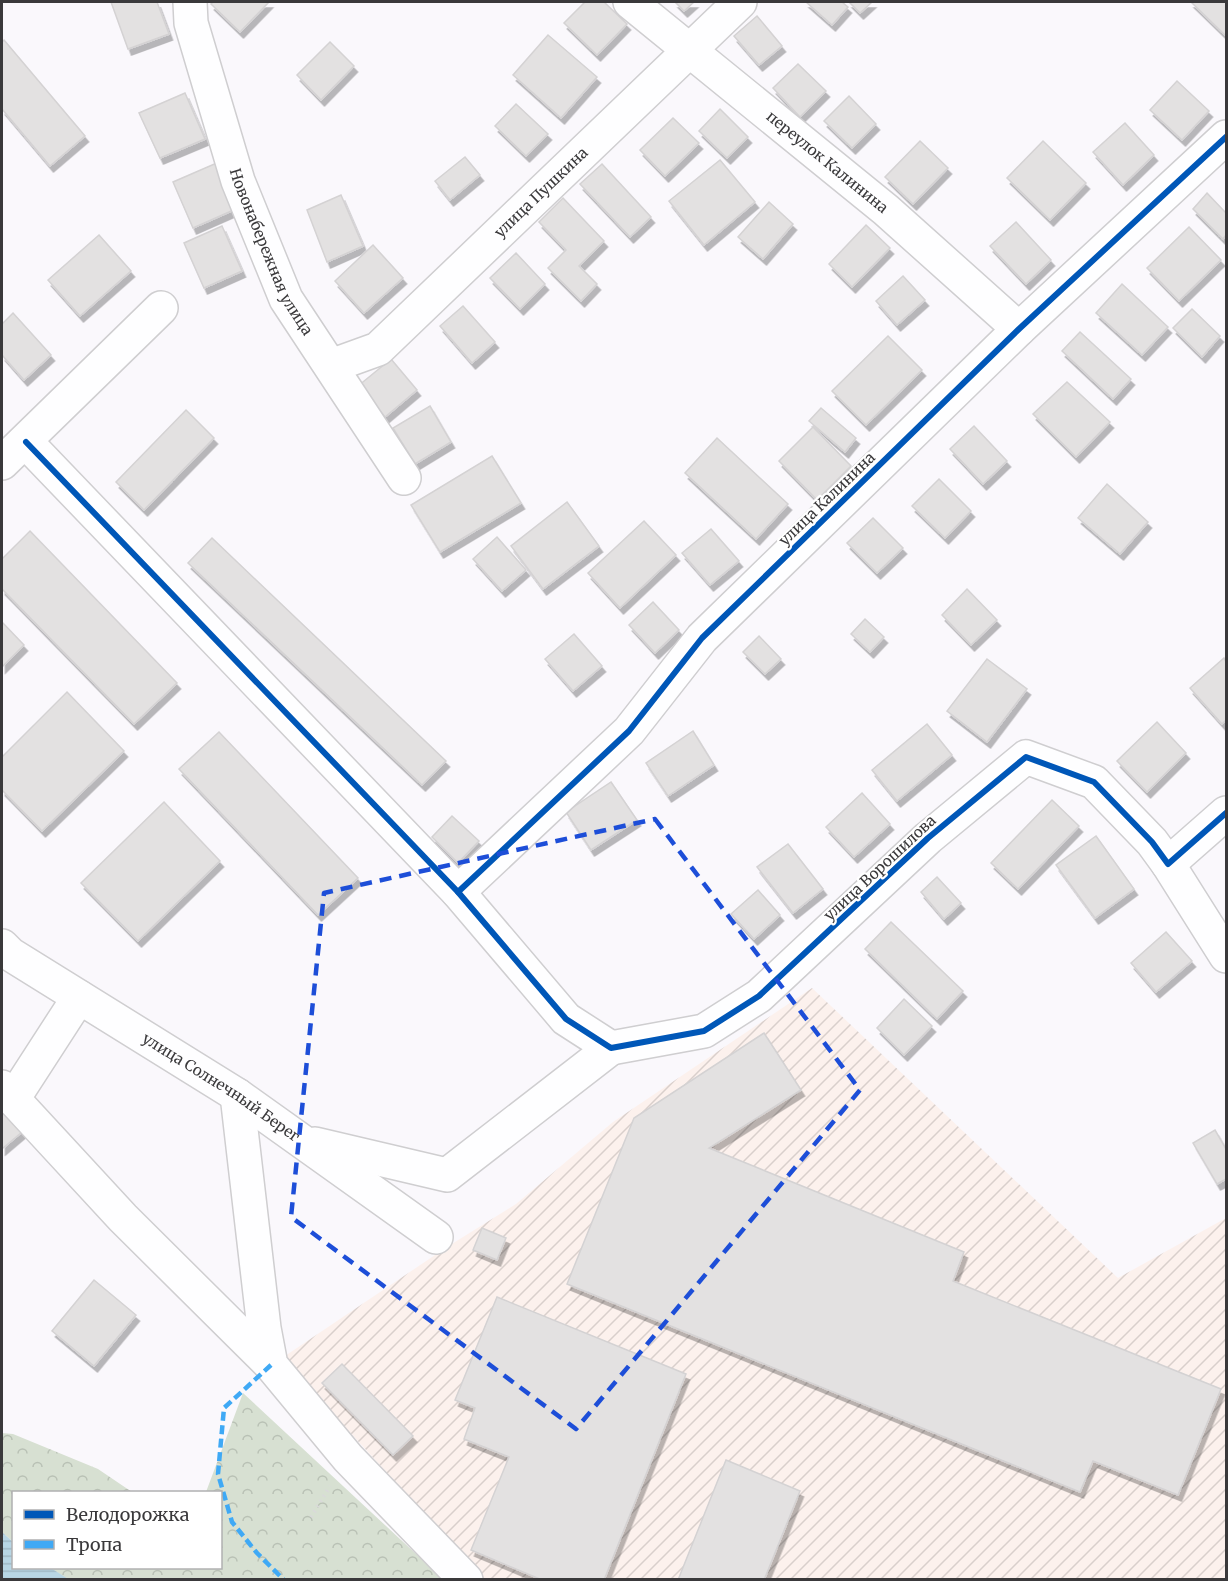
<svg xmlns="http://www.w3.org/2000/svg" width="1228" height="1581" viewBox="0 0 1228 1581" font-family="Merriweather,serif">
  <defs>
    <pattern id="industrial-furrows" width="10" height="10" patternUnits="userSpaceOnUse" patternTransform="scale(1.5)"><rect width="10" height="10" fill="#fcf1ed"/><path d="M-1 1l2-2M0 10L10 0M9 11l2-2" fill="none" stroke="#d9cfcc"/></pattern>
    <pattern id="forest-crowns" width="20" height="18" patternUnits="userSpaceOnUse" patternTransform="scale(1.5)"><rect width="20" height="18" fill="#d7e0d2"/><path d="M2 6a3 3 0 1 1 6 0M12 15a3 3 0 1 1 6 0" fill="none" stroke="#b9c1b5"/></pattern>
    <pattern id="water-rules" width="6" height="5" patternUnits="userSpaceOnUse" patternTransform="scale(1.5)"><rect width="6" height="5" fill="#b8d6e4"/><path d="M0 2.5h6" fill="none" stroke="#9fb8c4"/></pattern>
    <filter id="shadow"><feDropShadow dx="3.5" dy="6" stdDeviation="0" flood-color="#0004"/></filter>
  </defs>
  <rect width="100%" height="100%" fill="#faf8fc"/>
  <!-- industrial -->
  <polygon fill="url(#industrial-furrows)" points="812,988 1118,1278 1226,1218 1226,1579 484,1579 282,1358 447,1247 516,1204 613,1122"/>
  <!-- forest -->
  <g fill="url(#forest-crowns)">
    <polygon points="243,1393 443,1579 68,1580 51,1568 220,1568 220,1492 206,1492"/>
    <polygon points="2,1433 13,1434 98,1469 132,1492 14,1492 13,1542 2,1532"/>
  </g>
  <!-- water -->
  <polygon fill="url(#water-rules)" points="2,1532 13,1542 14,1568 51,1568 68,1579 2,1579"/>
  <!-- building -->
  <g fill="#e3e1e1" stroke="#d4d2d3" stroke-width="1.5" filter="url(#shadow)">
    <polygon points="111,2 157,2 169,34 128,49"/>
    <polygon points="213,2 269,2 240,32 211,4"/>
    <polygon points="585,2 604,2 627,24 597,55 564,23"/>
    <polygon points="675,2 694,2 684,11"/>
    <polygon points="806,2 842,2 848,7 832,25"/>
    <polygon points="849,2 872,2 860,13"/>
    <polygon points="1191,2 1226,2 1226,36"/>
    <polygon points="757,16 782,46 759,65 734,36"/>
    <polygon points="548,35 597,77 561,118 513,75"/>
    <polygon points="4,40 85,136 50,166 2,109 2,42"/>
    <polygon points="330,42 354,66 321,100 297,75"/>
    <polygon points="798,64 826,91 800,117 773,88"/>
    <polygon points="1177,81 1209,111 1182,140 1150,110"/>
    <polygon points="185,93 205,139 160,158 139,113"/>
    <polygon points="849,96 876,124 852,148 824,121"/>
    <polygon points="516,104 548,134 526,156 495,126"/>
    <polygon points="720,109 748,137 727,158 699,131"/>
    <polygon points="673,118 699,143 665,176 640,150"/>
    <polygon points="1125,123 1154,155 1123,185 1093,152"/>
    <polygon points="920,141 948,168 913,204 885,177"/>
    <polygon points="1043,141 1086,183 1050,220 1007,178"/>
    <polygon points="465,157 480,175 450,200 435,181"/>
    <polygon points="720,160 755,202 704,245 669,201"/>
    <polygon points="219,162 238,208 193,228 173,182"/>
    <polygon points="602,164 651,217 630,237 580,184"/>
    <polygon points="1207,193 1226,213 1226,235 1223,239 1193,209"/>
    <polygon points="341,195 363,246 327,262 307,210"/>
    <polygon points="563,198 604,241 579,266 597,284 581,301 548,268 566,250 539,222"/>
    <polygon points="769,202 793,224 763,259 738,237"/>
    <polygon points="1016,222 1051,260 1026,284 990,246"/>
    <polygon points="866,225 890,248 852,287 829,264"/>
    <polygon points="222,226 242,271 204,288 184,243"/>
    <polygon points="1189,227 1221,260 1179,301 1147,268"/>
    <polygon points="99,235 131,271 80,316 48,280"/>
    <polygon points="373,245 403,278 364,313 335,281"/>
    <polygon points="516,253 545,284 520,309 490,278"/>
    <polygon points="903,276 925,300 897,325 876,301"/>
    <polygon points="1122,284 1168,327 1142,355 1096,313"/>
    <polygon points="463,306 495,342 472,363 440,326"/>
    <polygon points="1192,309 1220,336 1202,357 1173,328"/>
    <polygon points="13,313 51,355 24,380 2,355 2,324"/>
    <polygon points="1080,332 1131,379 1113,399 1062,351"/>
    <polygon points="888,336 922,370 866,425 832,391"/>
    <polygon points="391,359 417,390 385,417 358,386"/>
    <polygon points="1067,382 1110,422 1076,457 1033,414"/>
    <polygon points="430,406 451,442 415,464 393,428"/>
    <polygon points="821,408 856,438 845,452 809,421"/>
    <polygon points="186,410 214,438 144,510 116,482"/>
    <polygon points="974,426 1007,461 983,484 950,449"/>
    <polygon points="813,427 851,466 817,500 779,461"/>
    <polygon points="717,438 788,504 756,539 685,473"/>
    <polygon points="492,456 521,503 440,552 411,505"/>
    <polygon points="939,479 971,511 945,538 912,506"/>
    <polygon points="1107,484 1148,522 1120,554 1078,518"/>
    <polygon points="567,502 599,546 543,589 511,546"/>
    <polygon points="873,518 903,548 877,573 847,543"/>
    <polygon points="644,521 676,555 620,608 588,573"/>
    <polygon points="711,529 739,561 710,585 682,553"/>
    <polygon points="30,531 177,683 134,724 2,589 2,559"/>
    <polygon points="497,537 526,570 502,591 473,559"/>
    <polygon points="212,538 446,761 422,785 188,563"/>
    <polygon points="967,589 997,620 971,645 942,615"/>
    <polygon points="653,602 679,630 655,653 629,625"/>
    <polygon points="865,619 884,637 870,652 851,634"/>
    <polygon points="2,622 24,645 2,667"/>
    <polygon points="574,634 602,666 573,691 545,659"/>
    <polygon points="759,636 781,659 765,674 743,652"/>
    <polygon points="1224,658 1226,662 1226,720 1222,724 1190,688"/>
    <polygon points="987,659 1027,689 987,742 947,711"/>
    <polygon points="67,692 124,751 42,831 2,790 2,757"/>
    <polygon points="1157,722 1186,753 1147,792 1117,761"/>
    <polygon points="927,724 952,755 897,801 872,770"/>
    <polygon points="693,731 714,765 668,796 646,763"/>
    <polygon points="219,732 358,878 318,915 179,769"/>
    <polygon points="611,782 637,820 591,850 566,812"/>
    <polygon points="862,793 890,824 854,857 826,827"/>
    <polygon points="1052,800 1079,826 1018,889 991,863"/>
    <polygon points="164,802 220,861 138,941 81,883"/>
    <polygon points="452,816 479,841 458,863 432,837"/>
    <polygon points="1096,836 1134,889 1095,918 1056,865"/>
    <polygon points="788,844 823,889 793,913 757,867"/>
    <polygon points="937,877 961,903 944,919 921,892"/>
    <polygon points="758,890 780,915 754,939 731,914"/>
    <polygon points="891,922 963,991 937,1019 865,949"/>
    <polygon points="1166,932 1192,961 1156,992 1131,963"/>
    <polygon points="904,999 932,1026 904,1055 877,1028"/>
    <polygon points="764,1033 801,1090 709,1148 964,1252 953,1281 1221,1389 1178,1495 1093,1461 1080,1492 567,1284 634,1118"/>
    <polygon points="2,1108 22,1132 2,1149"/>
    <polygon points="1215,1130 1226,1149 1226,1179 1217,1184 1193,1143"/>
    <polygon points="482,1228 506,1238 497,1260 473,1250"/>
    <polygon points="94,1280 136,1315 94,1366 52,1331"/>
    <polygon points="497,1297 686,1374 604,1580 542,1580 471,1550 509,1457 464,1439 475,1408 455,1400"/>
    <polygon points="342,1364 413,1436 393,1455 322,1383"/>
    <polygon points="726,1460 800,1491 764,1580 678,1580"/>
  </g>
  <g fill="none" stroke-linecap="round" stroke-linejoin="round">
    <defs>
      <g id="minor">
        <path id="s1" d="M190 2 191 23 238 181 286 299 404 478"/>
        <path id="s2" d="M630 2 886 210 1019 329"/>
        <path id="s3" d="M331 366 378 349 740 2"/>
        <polyline points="26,442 458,892 566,1019 611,1048"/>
        <polyline points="2,463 161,308"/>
        <polyline points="1168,864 1226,956"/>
        <polyline points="458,892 629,731 702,638 1019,329 1226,137"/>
        <path id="s4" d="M2 946 10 954 237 1095 436 1237"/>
        <polyline points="611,1048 704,1031 759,996 928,838 1026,757 1094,782 1152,842 1168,864 1226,813"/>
        <polyline points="2,1087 123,1218 271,1365"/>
        <polyline points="237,1095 264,1328 271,1365 348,1458 466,1580"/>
        <polyline points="13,1099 79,997"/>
        <polyline points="315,1144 447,1175 611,1048"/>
      </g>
    </defs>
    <!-- minor casing -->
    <use href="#minor" stroke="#cfced0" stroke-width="36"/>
    <!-- path -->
    <polyline stroke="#d9d9da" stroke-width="4" stroke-dasharray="1.5 4.5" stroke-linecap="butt" points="311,1517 330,1486"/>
    <!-- minor -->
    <use href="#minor" stroke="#fefeff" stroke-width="33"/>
    <!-- quiet -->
    <polyline stroke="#3fa9f5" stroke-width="4.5" stroke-dasharray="9 4.5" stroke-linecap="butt" points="271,1365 224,1408 218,1474 232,1522 257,1553 284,1580"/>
    <defs>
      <g id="cycleway">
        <polyline points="26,442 458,892 566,1019 611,1048 704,1031 759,996 928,838 1026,757 1094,782 1152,842 1168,864 1226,813"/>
        <polyline points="458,892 629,731 702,638 1019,329 1226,137"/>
      </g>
    </defs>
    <!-- cycleway casing -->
    <use href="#cycleway" stroke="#fff" stroke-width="10"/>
    <!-- cycleway -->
    <use href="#cycleway" stroke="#0057b8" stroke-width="6"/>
  </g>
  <!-- marked area -->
  <path fill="none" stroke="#1d4ed8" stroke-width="4.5" stroke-dasharray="12 8" stroke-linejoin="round" d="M655 819 860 1090 576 1429 291 1217 324 893Z"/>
  <g text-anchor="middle" stroke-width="4.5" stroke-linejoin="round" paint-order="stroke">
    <!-- street labels -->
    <g font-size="15" fill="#3a393b" stroke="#fff">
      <text dy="5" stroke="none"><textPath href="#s2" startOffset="254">переулок Калинина</textPath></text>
      <text dy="5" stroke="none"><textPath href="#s3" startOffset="276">улица Пушкина</textPath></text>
      <text dy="5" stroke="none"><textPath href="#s1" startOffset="264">Новонабережная улица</textPath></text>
      <text transform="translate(827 499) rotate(-44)" y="5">улица Калинина</text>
      <text transform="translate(880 868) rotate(-43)" y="5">улица Ворошилова</text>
      <text dy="5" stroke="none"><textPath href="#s4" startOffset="261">улица Солнечный Берег</textPath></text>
    </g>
  </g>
  <!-- border -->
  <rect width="1228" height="1581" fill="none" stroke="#3a393b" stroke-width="6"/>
  <!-- legend -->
  <rect x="12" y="1491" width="210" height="78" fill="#ffffff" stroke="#b0b0b1" stroke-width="1.5"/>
  <rect x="24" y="1510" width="30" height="9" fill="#0057b8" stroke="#b0b0b1" stroke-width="1.5"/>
  <text x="66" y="1521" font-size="18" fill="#3a393b">Велодорожка</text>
  <rect x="24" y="1540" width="30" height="9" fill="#3fa9f5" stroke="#b0b0b1" stroke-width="1.5"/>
  <text x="66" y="1551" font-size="18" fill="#3a393b">Тропа</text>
</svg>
